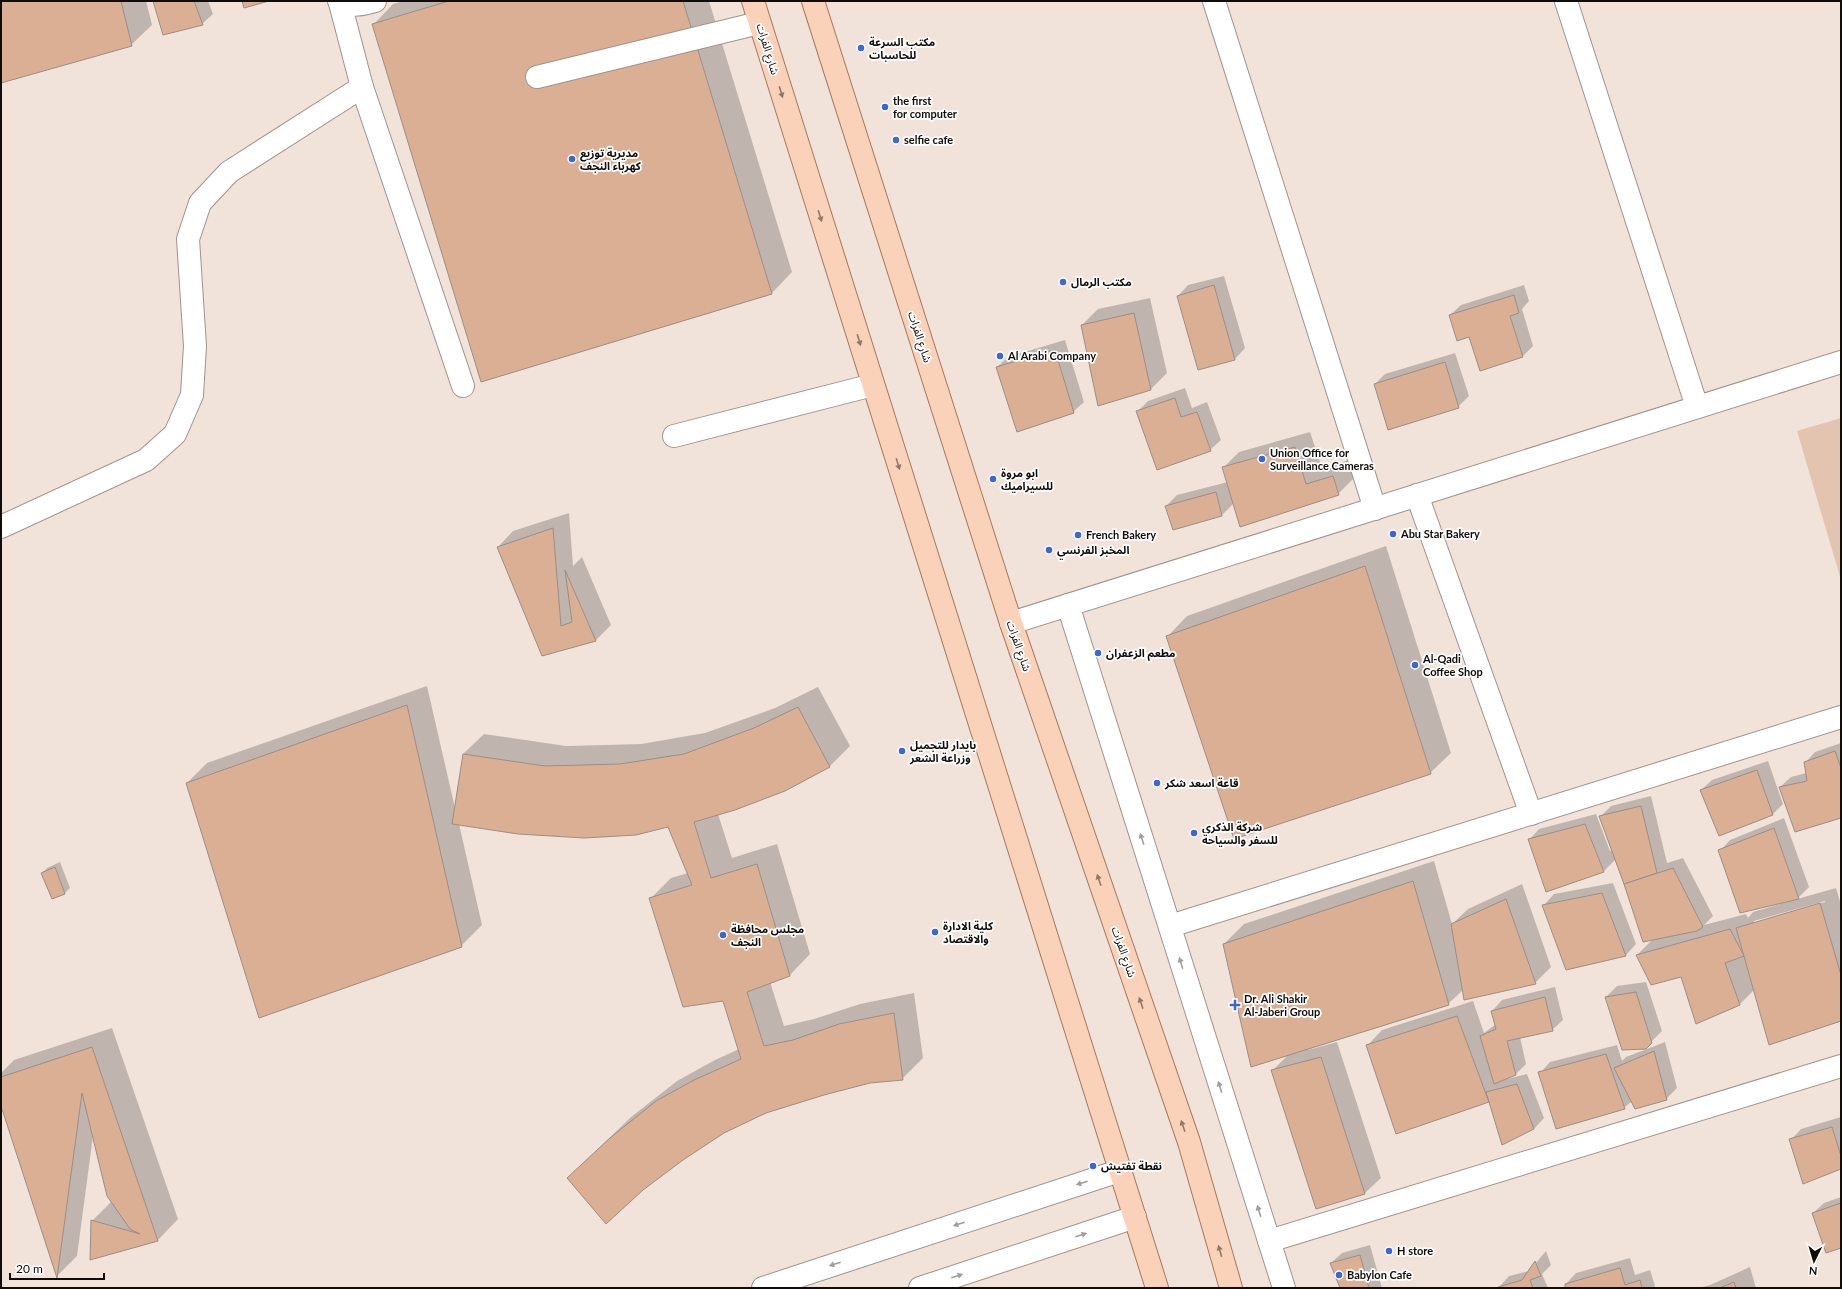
<svg xmlns="http://www.w3.org/2000/svg" width="1842" height="1289" viewBox="0 0 1842 1289" font-family="Lato,'Noto Sans Arabic',sans-serif">
  <rect width="100%" height="100%" fill="#f1e3da"/>
  <!-- pitch -->
  <polygon fill="#e3c4b1" points="1841,418 1841,580 1797,431"/>
  <!-- shadow -->
  <g fill="#0003" fill-rule="evenodd">
    <polygon points="1,1 146,1 152,25 131,45 1,82"/>
    <polygon points="154,1 208,1 213,14 202,24"/>
    <polygon points="403,1 709,1 792,272 772,293 373,25 393,4"/>
    <polygon points="1224,276 1245,348 1235,359 1199,369 1178,296 1188,285"/>
    <polygon points="1524,285 1529,301 1522,309 1533,346 1523,356 1480,369 1470,336 1450,315 1461,305"/>
    <polygon points="1150,298 1167,373 1151,389 1098,405 1082,325 1098,309"/>
    <polygon points="1065,340 1084,402 1073,412 997,367 1008,357"/>
    <polygon points="1455,353 1469,396 1458,407 1375,384 1385,374"/>
    <polygon points="1185,388 1192,408 1207,402 1221,440 1210,450 1137,412 1148,401"/>
    <polygon points="1310,432 1322,468 1349,460 1354,478 1338,494 1234,503 1222,515 1174,528 1166,506 1177,495 1228,482 1223,468 1239,452"/>
    <polygon points="569,513 573,566 582,557 611,625 596,640 542,655 498,547 513,531"/>
    <polygon points="1386,546 1451,753 1430,773 1167,637 1187,616"/>
    <polygon points="427,686 455,808 463,754 484,734 566,746 641,744 705,733 775,708 818,687 850,746 829,767 718,814 732,858 777,844 810,954 790,975 770,982 784,1026 814,1019 860,1004 914,993 923,1058 902,1079 870,1082 823,1094 568,1178 631,1117 677,1081 715,1060 739,1049 723,999 650,899 671,878 688,873 668,825 459,824 482,925 461,946 187,783 207,763"/>
    <polygon points="1841,743 1841,817 1780,787 1791,777 1806,773 1805,763 1815,752"/>
    <polygon points="1768,761 1783,804 1772,815 1701,790 1712,780"/>
    <path d="M1651 796 1667 863 1683 858 1713 916 1704 925 1746 914 1748 918 1753 912 1790 901 1720 851 1730 840 1784 818 1809 887 1797 899 1836 888 1841 905V1020L1754 990 1740 1004 1696 1022 1681 976 1637 955 1654 938 1644 940 1615 860 1604 871 1547 891 1529 840 1539 829 1596 814 1610 851 1612 850 1600 817 1611 806ZM1825 901V902L1754 923V921Z"/>
    <polygon points="1434,861 1452,924 1468,909 1522,884 1551,967 1535,983 1463,990 1448,1004 1308,1048 1308,1050 1337,1042 1381,1178 1365,1193 1316,1208 1272,1071 1289,1054 1224,944 1244,924"/>
    <polygon points="60,862 70,888 65,893 52,897 42,873 47,868"/>
    <polygon points="1613,883 1636,944 1626,955 1566,969 1544,905 1554,894"/>
    <polygon points="1646,982 1662,1031 1645,1048 1606,997 1617,986"/>
    <polygon points="1555,987 1563,1020 1552,1030 1520,1037 1526,1064 1516,1074 1506,1078 1507,1079 1527,1074 1544,1118 1534,1129 1490,1100 1397,1133 1367,1046 1382,1030 1473,1001 1484,1033 1496,1024 1492,1011 1502,1000"/>
    <polygon points="112,1028 178,1219 158,1240 91,1258 92,1221 112,1201 93,1136 77,1256 57,1276 1,1103 1,1073 14,1060"/>
    <polygon points="1665,1042 1677,1088 1666,1099 1632,1101 1624,1108 1540,1073 1550,1062 1617,1045 1622,1061 1626,1057"/>
    <polygon points="1841,1117 1841,1168 1791,1140 1801,1129"/>
    <polygon points="1841,1197 1841,1247 1813,1213 1824,1203"/>
    <polygon points="1370,1245 1382,1288 1340,1288 1331,1263 1342,1253"/>
    <polygon points="1546,1251 1551,1265 1542,1274 1548,1288 1500,1288 1499,1287 1509,1276 1529,1271"/>
    <polygon points="1630,1258 1635,1275 1650,1270 1655,1286 1653,1288 1567,1288 1566,1284 1576,1273"/>
    <polygon points="1750,1267 1756,1288 1699,1288 1710,1285"/>
  </g>
  <!-- building -->
  <g fill="#dbaf93" stroke="#9b8e86">
    <polygon points="1,1 121,1 132,46 1,83"/>
    <polygon points="153,1 194,1 203,25 163,35"/>
    <polygon points="242,1 269,1 244,8"/>
    <polygon points="449,1 683,1 772,294 481,382 372,24"/>
    <polygon points="1214,285 1235,360 1198,370 1177,296"/>
    <polygon points="1514,295 1519,313 1510,316 1523,357 1480,371 1469,337 1457,341 1449,315"/>
    <polygon points="1134,313 1151,390 1098,406 1081,325"/>
    <polygon points="1055,350 1074,413 1017,432 996,367"/>
    <polygon points="1445,362 1459,408 1388,430 1374,384"/>
    <polygon points="1175,398 1181,417 1197,412 1211,451 1157,470 1136,411"/>
    <polygon points="1295,447 1306,484 1333,476 1339,495 1240,527 1222,467"/>
    <polygon points="1216,492 1222,516 1173,530 1165,506"/>
    <polygon points="553,528 561,626 572,622 565,570 596,641 542,656 497,547"/>
    <polygon points="1365,566 1431,774 1234,839 1166,636"/>
    <polygon points="407,705 462,947 259,1018 186,783"/>
    <polygon points="798,707 830,767 785,791 735,810 694,822 711,878 757,864 790,976 747,992 764,1046 793,1040 839,1024 894,1013 903,1080 870,1083 824,1095 766,1113 724,1133 683,1160 643,1190 606,1224 567,1178 610,1138 656,1101 694,1080 741,1059 723,1001 683,1007 649,898 692,885 668,827 636,835 584,838 518,834 452,824 463,754 545,766 620,764 684,754 754,728"/>
    <polygon points="1835,751 1841,768 1841,818 1795,832 1779,787 1807,781 1804,762"/>
    <polygon points="1757,770 1773,815 1719,836 1700,790"/>
    <polygon points="1641,806 1657,873 1624,884 1599,816"/>
    <polygon points="1585,824 1604,872 1546,892 1528,839"/>
    <polygon points="1774,828 1799,899 1740,913 1718,850"/>
    <polygon points="55,867 65,894 52,899 41,873"/>
    <polygon points="1673,868 1703,927 1697,931 1643,942 1624,884"/>
    <polygon points="1413,881 1449,1005 1251,1067 1223,944"/>
    <polygon points="1602,893 1626,956 1566,970 1542,905"/>
    <polygon points="1506,899 1536,984 1464,1000 1451,924"/>
    <polygon points="1820,903 1841,975 1841,1021 1769,1045 1736,928"/>
    <polygon points="1730,929 1744,956 1725,963 1740,1005 1696,1024 1681,977 1651,985 1636,955"/>
    <polygon points="1636,992 1652,1043 1646,1049 1622,1050 1605,997"/>
    <polygon points="1545,997 1553,1031 1507,1041 1516,1075 1494,1084 1480,1036 1496,1029 1491,1011"/>
    <polygon points="1457,1016 1489,1102 1396,1134 1366,1045"/>
    <polygon points="92,1047 158,1241 90,1260 91,1220 140,1234 130,1229 107,1196 82,1093 57,1278 1,1106 1,1077"/>
    <polygon points="1654,1051 1667,1100 1635,1109 1614,1068"/>
    <polygon points="1606,1054 1625,1109 1556,1129 1538,1072"/>
    <polygon points="1321,1057 1365,1194 1316,1209 1271,1070"/>
    <polygon points="1517,1084 1534,1129 1502,1145 1486,1092"/>
    <polygon points="1832,1127 1841,1156 1841,1169 1803,1184 1789,1139"/>
    <polygon points="1841,1203 1841,1248 1826,1253 1812,1213"/>
    <polygon points="1360,1255 1369,1288 1340,1288 1330,1263"/>
    <polygon points="1535,1261 1541,1276 1530,1280 1533,1288 1498,1288 1498,1287 1522,1280"/>
    <polygon points="1620,1268 1625,1285 1640,1280 1642,1288 1565,1288 1565,1284"/>
    <polygon points="1734,1282 1736,1288 1720,1288"/>
  </g>
  <g fill="none" stroke-linecap="round" stroke-linejoin="round">
    <defs>
      <g id="minor">
        <path d="M339 1 340 3C353 6 362 5 375 1"/>
        <polyline points="1214,1 1375,509"/>
        <polyline points="1566,1 1697,407"/>
        <polyline points="340,3 362,87 463,386"/>
        <polyline points="537,77 759,23"/>
        <polyline points="674,436 873,385"/>
        <polyline points="1417,495 1531,814"/>
        <polyline points="1,527 146,460 175,434 192,395 195,346 188,239 200,203 229,172 362,87"/>
        <polyline points="1068,605 1284,1288"/>
        <polyline points="1011,623 1841,362"/>
        <polyline points="1170,926 1841,717"/>
        <polyline points="1269,1241 1841,1066"/>
        <polyline points="763,1288 1119,1171"/>
        <polyline points="920,1288 1135,1217"/>
      </g>
      <g id="major">
        <polyline points="753,1 1157,1288"/>
        <polyline points="813,1 1011,623 1189,1142 1231,1288"/>
      </g>
    </defs>
    <!-- minor casing -->
    <use href="#minor" stroke="#a1938b" stroke-width="24"/>
    <!-- major casing -->
    <use href="#major" stroke="#a6795d" stroke-width="24"/>
    <!-- minor -->
    <use href="#minor" stroke="#fff" stroke-width="22"/>
    <!-- major -->
    <use href="#major" stroke="#fad2b9" stroke-width="22"/>
  </g>
  <!-- one-way arrows -->
  <defs><path id="oneway-solid" d="M-6-.8H1V-3.2L6.5 0L1 3.2V.8H-6Z"/></defs>
  <g fill="#91796a">
    <use href="#oneway-solid" transform="translate(781 92) rotate(73)"/>
    <use href="#oneway-solid" transform="translate(820 216) rotate(73)"/>
    <use href="#oneway-solid" transform="translate(859 340) rotate(73)"/>
    <use href="#oneway-solid" transform="translate(898 464) rotate(73)"/>
    <use href="#oneway-solid" transform="translate(1099 880) rotate(-109)"/>
    <use href="#oneway-solid" transform="translate(1141 1003) rotate(-109)"/>
    <use href="#oneway-solid" transform="translate(1183 1126) rotate(-109)"/>
    <use href="#oneway-solid" transform="translate(1220 1251) rotate(-106)"/>
  </g>
  <g fill="#9f9e9d">
    <use href="#oneway-solid" transform="translate(1142 839) rotate(-108)"/>
    <use href="#oneway-solid" transform="translate(1181 963) rotate(-107)"/>
    <use href="#oneway-solid" transform="translate(1220 1087) rotate(-107)"/>
    <use href="#oneway-solid" transform="translate(1082 1183) rotate(162)"/>
    <use href="#oneway-solid" transform="translate(1259 1211) rotate(-107)"/>
    <use href="#oneway-solid" transform="translate(959 1224) rotate(162)"/>
    <use href="#oneway-solid" transform="translate(1081 1235) rotate(-18)"/>
    <use href="#oneway-solid" transform="translate(835 1264) rotate(162)"/>
    <use href="#oneway-solid" transform="translate(957 1276) rotate(-18)"/>
  </g>
  <!-- markers -->
  <g fill="#3967d7" stroke="#fff" stroke-width="1.5">
    <circle cx="861" cy="48" r="4"/>
    <circle cx="885" cy="107" r="4"/>
    <circle cx="896" cy="140" r="4"/>
    <circle cx="572" cy="159" r="4"/>
    <circle cx="1063" cy="282" r="4"/>
    <circle cx="1000" cy="356" r="4"/>
    <circle cx="1262" cy="459" r="4"/>
    <circle cx="993" cy="479" r="4"/>
    <circle cx="1393" cy="534" r="4"/>
    <circle cx="1078" cy="535" r="4"/>
    <circle cx="1049" cy="550" r="4"/>
    <circle cx="1098" cy="653" r="4"/>
    <circle cx="1415" cy="665" r="4"/>
    <circle cx="902" cy="751" r="4"/>
    <circle cx="1157" cy="783" r="4"/>
    <circle cx="1194" cy="833" r="4"/>
    <circle cx="935" cy="932" r="4"/>
    <circle cx="723" cy="935" r="4"/>
    <path d="M1233 999h4v4h4v4h-4v4h-4v-4h-4v-4h4z"/>
    <circle cx="1093" cy="1166" r="4"/>
    <circle cx="1389" cy="1251" r="4"/>
    <circle cx="1339" cy="1275" r="4"/>
  </g>
  <g text-anchor="middle" stroke-width="3.5" stroke-linejoin="round" paint-order="stroke">
    <!-- poi labels -->
    <g font-size="11" font-weight="bold" fill="#100c09" stroke="#fff" text-anchor="start">
      <text x="869" y="46">مكتب السرعة<tspan x="869" dy="13">للحاسبات</tspan></text>
      <text x="893" y="105">the first<tspan x="893" dy="13">for computer</tspan></text>
      <text x="904" y="144">selfie cafe</text>
      <text x="580" y="157">مديرية توزيع<tspan x="580" dy="13">كهرباء النجف</tspan></text>
      <text x="1071" y="286">مكتب الرمال</text>
      <text x="1008" y="360">Al Arabi Company</text>
      <text x="1270" y="457">Union Office for<tspan x="1270" dy="13">Surveillance Cameras</tspan></text>
      <text x="1001" y="477">ابو مروة<tspan x="1001" dy="13">للسيراميك</tspan></text>
      <text x="1401" y="538">Abu Star Bakery</text>
      <text x="1086" y="539">French Bakery</text>
      <text x="1057" y="554">المخبز الفرنسي</text>
      <text x="1106" y="657">مطعم الزعفران</text>
      <text x="1423" y="663">Al-Qadi<tspan x="1423" dy="13">Coffee Shop</tspan></text>
      <text x="910" y="749">بايدار للتجميل<tspan x="910" dy="13">وزراعة الشعر</tspan></text>
      <text x="1165" y="787">قاعة اسعد شكر</text>
      <text x="1202" y="831">شركة الذكرى<tspan x="1202" dy="13">للسفر والسياحة</tspan></text>
      <text x="943" y="930">كلية الادارة<tspan x="943" dy="13">والاقتصاد</tspan></text>
      <text x="731" y="933">مجلس محافظة<tspan x="731" dy="13">النجف</tspan></text>
      <text x="1244" y="1003">Dr. Ali Shakir<tspan x="1244" dy="13">Al-Jaberi Group</tspan></text>
      <text x="1101" y="1170">نقطة تفتيش</text>
      <text x="1397" y="1255">H store</text>
      <text x="1347" y="1279">Babylon Cafe</text>
    </g>
    <!-- street labels -->
    <g font-size="11" fill="#100c09" stroke="#fff">
      <text transform="translate(768 49) rotate(73)" y="4">شارع الفرات</text>
      <text transform="translate(920 337) rotate(72)" y="4">شارع الفرات</text>
      <text transform="translate(1019 646) rotate(71)" y="4">شارع الفرات</text>
      <text transform="translate(1124 952) rotate(71)" y="4">شارع الفرات</text>
    </g>
  </g>
  <!-- border -->
  <rect width="1842" height="1289" fill="none" stroke="#100c09" stroke-width="4"/>
  <!-- north arrow -->
  <g transform="translate(1814 1261) rotate(185)" stroke="#ffffff" stroke-width="3" paint-order="stroke">
  <path d="M0-3L7 15L0 10L-7 15Z" fill="#100c09"/>
  <text y="-6" font-size="11" font-weight="bold" text-anchor="middle" fill="#100c09">N</text>
  </g>
  <!-- scale -->
  <path d="M10 1273v6h94v-6" fill="none" stroke="#100c09" stroke-width="2"/>
  <text x="16" y="1273" font-size="12" fill="#100c09" stroke="#ffffff" stroke-width="3" paint-order="stroke">20 m</text>
</svg>
